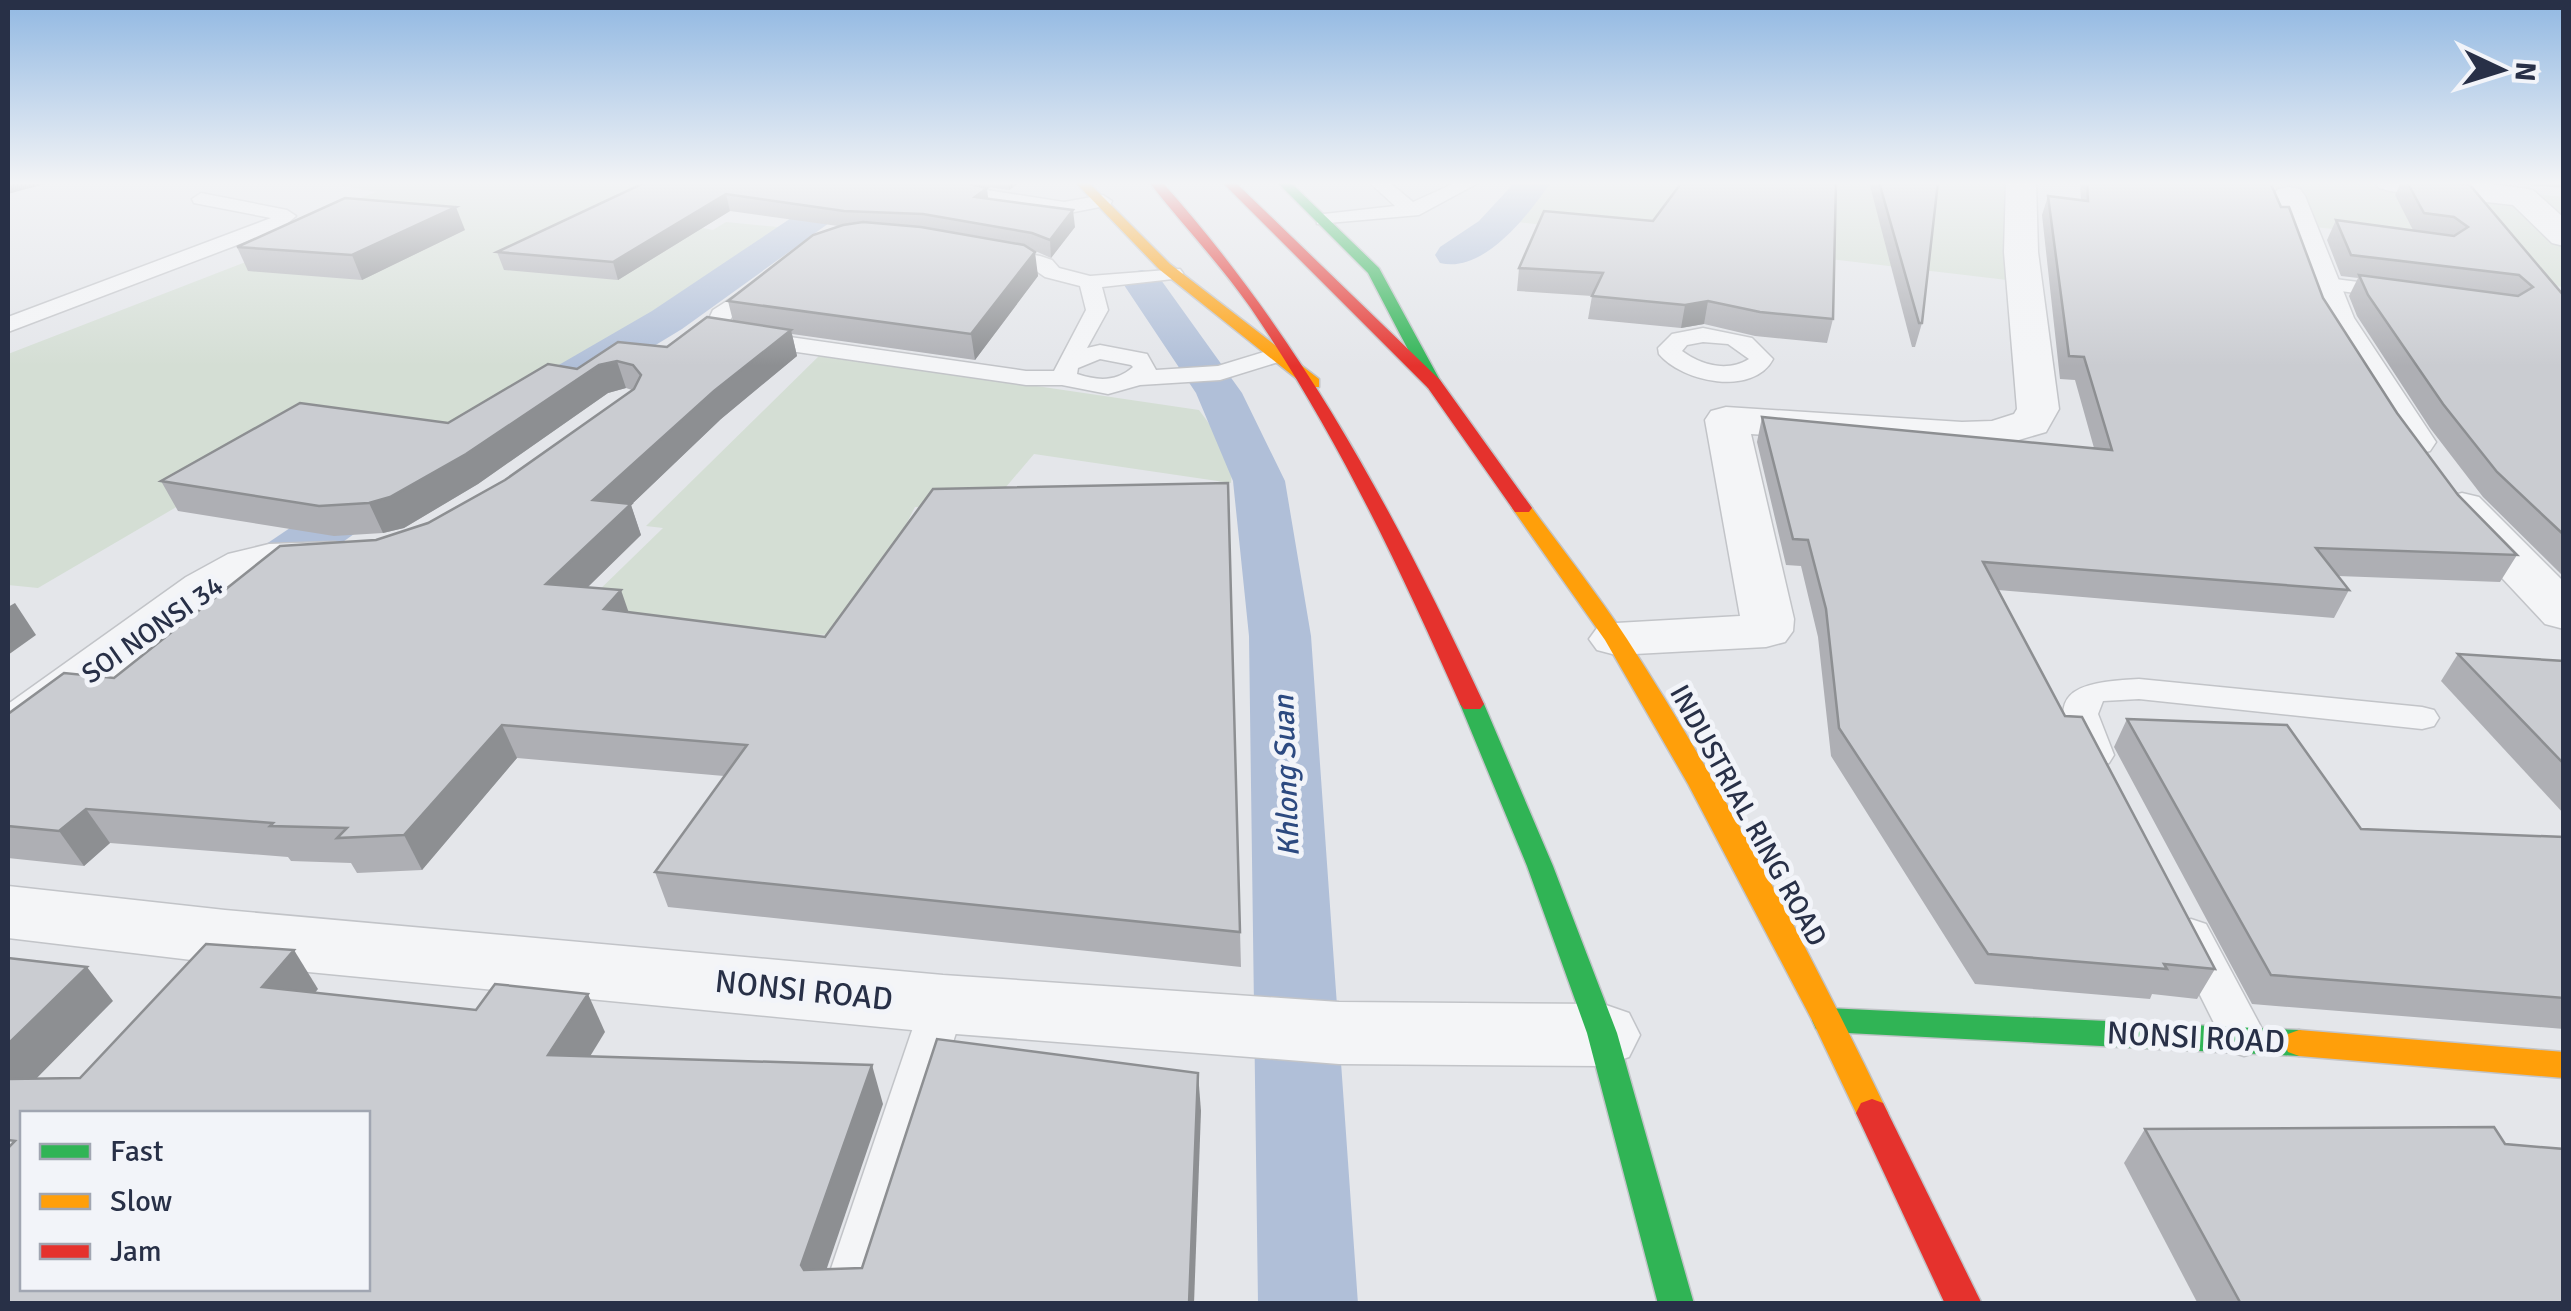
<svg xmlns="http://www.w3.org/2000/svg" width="2571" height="1311" viewBox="0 0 2571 1311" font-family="Signika,sans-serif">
  <rect width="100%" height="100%" fill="#e4e6ea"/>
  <!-- green -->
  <g fill="#d4ded4">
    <polygon points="347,182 730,182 674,222 713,230 726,222 788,228 664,314 453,438 325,420 38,588 8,585 8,354 352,221 325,212 376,192 340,185"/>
    <polygon points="1546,182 2007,182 2007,280 1509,221"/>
    <polygon points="2241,182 2430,182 2563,197 2563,287 2445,271 2426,239 2276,223 2275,186"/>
    <polygon points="821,354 1199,410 1233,456 1231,483 1034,454 989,507 915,507 850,634 639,639 600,618 591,598 663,528 646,526"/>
  </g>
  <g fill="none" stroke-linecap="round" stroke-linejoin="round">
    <!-- canal -->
    <g fill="#b0bfd8" fill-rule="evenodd">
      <polygon points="845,182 886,182 682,329 570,397 554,401 538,397 531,387 538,377 652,311"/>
      <path d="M1515 182H1551C1529 214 1484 274 1440 263L1435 255 1440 247 1479 221Z"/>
      <polygon points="1142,270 1156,273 1242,393 1285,481 1311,636 1358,1304 1258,1304 1249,636 1233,481 1196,393 1122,282 1128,273"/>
      <polygon points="386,471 405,476 412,487 405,498 255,604 234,610 213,604 205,592 213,580 367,476"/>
    </g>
    <defs>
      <g id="lane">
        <polygon points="1369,182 1389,182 1413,202 1457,182 1480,182 1419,215 1317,224 1317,216 1324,214 1395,206"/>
        <polygon points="980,189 1064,202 1103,195 1112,201 1110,205 1064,214 974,198 971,194"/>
        <polygon points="201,193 287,210 296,216 282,228 8,332 8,317 271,218 194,203 192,199"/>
        <path d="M995 248 1040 256 1052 260 1059 268 1090 276 1180 269 1183 273 1180 277 1173 279 1102 287 1108 310 1087 348 1100 345 1147 354 1156 370 1218 366 1277 348 1289 355 1285 360 1220 380 1140 385 1108 394 1062 385H1026L720 341 712 339 705 327 713 310 766 276 773 278 776 282 773 286 731 318 728 328 1026 371H1054L1086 310 1080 286 1045 277 1029 266 988 258 985 254ZM1100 359 1131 365 1133 367C1116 382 1098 381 1077 374L1078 368Z"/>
        <polygon points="2319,277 2398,287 2409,293 2398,299 2312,287 2308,283 2312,279"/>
        <path d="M1703 328 1752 338 1773 359C1753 397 1682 382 1659 354L1658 348 1672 334ZM1703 342 1728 344 1749 359C1728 372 1702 366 1682 351L1687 345Z"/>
        <path d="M2139 679 2422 707 2434 710 2439 718 2434 726 2422 729 2139 699 2103 701 2098 714 2114 755 2109 763 2096 767 2083 763C2039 692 2074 682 2139 679Z"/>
        <polygon points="2191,919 2206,924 2260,1025 2266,1038 2260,1051 2244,1056 2228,1051 2170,935 2176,924"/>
        <polygon points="943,987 958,992 965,1004 871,1304 819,1304 921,1004 928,992"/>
      </g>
      <g id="street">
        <polygon points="2006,182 2036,182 2038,252 2059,409 2046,432 1995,447 1962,448 1751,434 1794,619 1793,631 1785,642 1766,647 1616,655 1597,650 1589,639 1597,628 1616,623 1740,616 1705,420 1711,411 1726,407 1962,422 1992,421 2014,414 2017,409 2004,252"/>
        <polygon points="2375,182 2473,182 2522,188 2533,190 2564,218 2564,246 2552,243 2513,205 2390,191 2379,188"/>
        <polygon points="2289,187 2300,189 2305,196 2354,318 2436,442 2430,451 2414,455 2398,451 2316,318 2273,196 2278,189"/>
        <polygon points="2462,493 2479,497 2564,582 2564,629 2545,624 2445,517 2438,507 2445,497"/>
        <polygon points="335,542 353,546 360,557 353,568 264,576 222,599 29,745 8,751 8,704 186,577 228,554 269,544"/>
        <polygon points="8,886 225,910 943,975 1339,1002 1603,1004 1629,1013 1640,1035 1629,1057 1603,1066 1339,1064 943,1033 225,964 8,938"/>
      </g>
      <g id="fast">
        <polygon points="1277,182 1290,182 1379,268 1442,384 1440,388 1428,388 1426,384 1368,273"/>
        <polygon points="1472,697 1484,704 1553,866 1617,1033 1694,1304 1658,1304 1587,1033 1527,866 1460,704"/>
        <polygon points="1827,1008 2299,1030 2310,1034 2314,1043 2310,1052 2299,1056 1827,1032 1816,1029 1812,1020 1816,1011"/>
      </g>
      <g id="slow">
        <polygon points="1075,182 1088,182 1170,264 1319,379 1319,387 1307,387 1160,270"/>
        <path d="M1522 502 1529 504C1562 549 1597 593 1627 639 1724 789 1811 953 1888 1113L1883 1123 1872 1127 1861 1123 1813 1022 1688 784 1605 640 1512 508Z"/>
        <polygon points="2299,1030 2564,1052 2564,1078 2299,1056 2288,1052 2284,1043 2288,1034"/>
      </g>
      <g id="jam">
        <path d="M1149 182H1162C1303 340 1395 513 1484 704L1480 709H1464L1460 704C1399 566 1335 431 1250 307 1219 263 1182 224 1149 182Z"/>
        <polygon points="1222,182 1235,182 1440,380 1532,508 1529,512 1515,512 1428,388"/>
        <polygon points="1872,1099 1883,1103 1982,1304 1945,1304 1856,1113 1861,1103"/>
      </g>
    </defs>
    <!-- lane casing -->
    <use href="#lane" stroke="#c2c4c8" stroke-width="3"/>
    <!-- street casing -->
    <use href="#street" stroke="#c2c4c8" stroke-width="3"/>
    <!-- fast casing -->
    <use href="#fast" stroke="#c2c4c8" stroke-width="3"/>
    <!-- slow casing -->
    <use href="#slow" stroke="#c2c4c8" stroke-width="3"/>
    <!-- jam casing -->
    <use href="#jam" stroke="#c2c4c8" stroke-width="3"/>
    <!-- lane -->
    <use href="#lane" fill="#f4f5f7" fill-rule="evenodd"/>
    <!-- street -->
    <use href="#street" fill="#f4f5f7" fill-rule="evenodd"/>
    <!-- fast -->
    <use href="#fast" fill="#30b455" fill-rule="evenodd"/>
    <!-- slow -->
    <use href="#slow" fill="#ff9f0a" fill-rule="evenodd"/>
    <!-- jam -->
    <use href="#jam" fill="#e5322d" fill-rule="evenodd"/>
  </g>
  <!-- wall -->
  <g fill="#aeafb4">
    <polygon points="642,182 1020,182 1009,190 979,186 989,199 1075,227 1051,258 1033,250 1038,276 975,360 792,334 797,356 721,419 631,505 641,535 587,588 629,612 825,637 1228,483 1241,967 668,907 655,872 724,776 517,758 422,870 357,873 351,863 291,861 288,857 110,843 84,866 8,858 8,714 114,678 376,540 428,523 505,480 632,390 626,388 608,393 478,484 404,528 383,533 334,536 178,511 161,481 448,423 577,369 667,347 733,321 728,301 838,226 730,211 618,280 504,270 497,252 644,183"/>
    <polygon points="1869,182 1938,182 1922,323 1915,347 1912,347"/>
    <polygon points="2080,182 2270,182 2323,298 2397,413 2458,495 2517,555 2500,582 2338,576 2349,590 2334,618 1998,590 2065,716 2215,969 2197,999 2152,994 2150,999 1975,984 1831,756 1818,637 1801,566 1786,565 1757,442 1762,417 2094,448 2075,380 2060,379 2042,215 2048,196 2081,200"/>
    <polygon points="2401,182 2455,182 2564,296 2564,577 2483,497 2430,428 2357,316 2349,296 2358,278 2341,276 2327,240 2336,220 2413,230 2395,195"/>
    <polygon points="2489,182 2564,182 2564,188"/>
    <polygon points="1544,211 1833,319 1827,343 1755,336 1704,324 1681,328 1588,319 1592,296 1517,291 1519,268"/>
    <polygon points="465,230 362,280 248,271 237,247"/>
    <polygon points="2458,654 2564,661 2564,814 2441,681"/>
    <polygon points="2127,719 2361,829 2564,837 2564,1029 2252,1004 2114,747"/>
    <polygon points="2145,1129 2505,1144 2564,1304 2198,1304 2124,1163"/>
  </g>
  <!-- shaded-wall -->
  <g fill="#8d8f92">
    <polygon points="8,182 52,182 8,194"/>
    <polygon points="1009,182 1020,182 1009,190"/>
    <polygon points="987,188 989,205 975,197"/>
    <polygon points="726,194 730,211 618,280 613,262"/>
    <polygon points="456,207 465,230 362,280 352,255"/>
    <polygon points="1073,210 1075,227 1051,258 1050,240"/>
    <polygon points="1035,252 1038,276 975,360 971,334"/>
    <polygon points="1708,301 1704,324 1681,328 1685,305"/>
    <polygon points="791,330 797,356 721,419 631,505 641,535 558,616 546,584 593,500 714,391"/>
    <polygon points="617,361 626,388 608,393 478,484 404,528 383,533 369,503 599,365"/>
    <polygon points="621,590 632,622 604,609"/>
    <polygon points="15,603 36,635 8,655 8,607"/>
    <polygon points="502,725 517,758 422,870 404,835"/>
    <polygon points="86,809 110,843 84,866 59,831"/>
    <polygon points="294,950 318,989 288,1026 262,987"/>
    <polygon points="87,967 113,1001 28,1087 8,1119 8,1044"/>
    <polygon points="588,994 605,1032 567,1094 548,1055"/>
    <polygon points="872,1065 883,1104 815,1303 801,1265"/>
    <polygon points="1198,1073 1201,1111 1194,1304 1189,1304"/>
  </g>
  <!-- building -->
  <g fill="#caccd1" stroke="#8d8f92" stroke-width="2.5" fill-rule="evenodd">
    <polygon points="646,182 968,182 969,184 987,188 975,197 1073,210 1050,240 1032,233 923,214 844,211 726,194 613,262 497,252"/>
    <polygon points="1682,182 1836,182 1833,319 1760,312 1708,301 1685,305 1592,296 1603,273 1519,268 1544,211 1653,221"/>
    <polygon points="1879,182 1938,182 1922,323 1919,323"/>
    <polygon points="2087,182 2270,182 2281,207 2289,207 2323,298 2397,413 2458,495 2517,555 2316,548 2349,590 1983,562 2065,716 2082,717 2215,969 2164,964 2167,969 1988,954 1839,728 1826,609 1808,540 1793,539 1762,417 2112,450 2084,357 2069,356 2048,196 2088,201"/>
    <polygon points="2407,182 2469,184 2564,296 2564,535 2497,472 2443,404 2368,295 2359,275 2518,296 2533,287 2519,275 2351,255 2336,220 2454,236 2468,227 2454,217 2424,213"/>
    <polygon points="345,198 456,207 352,255 237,247"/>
    <polygon points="863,222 921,227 1024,245 1035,252 971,334 728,301 813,235 843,225"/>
    <polygon points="707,317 791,330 714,391 593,500 631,504 546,584 621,590 604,609 825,637 933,489 1228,483 1240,932 655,872 747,745 502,725 404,835 337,838 347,828 270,826 273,823 86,809 59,831 8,826 8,714 64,673 114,678 280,546 376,540 428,523 505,480 634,389 641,375 633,365 617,361 599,365 466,454 390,497 369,503 319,506 161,481 300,403 448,423 548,364 577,369 618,342 667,347"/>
    <polygon points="2458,654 2564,661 2564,764"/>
    <polygon points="2127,719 2287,725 2361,829 2564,837 2564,998 2271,975"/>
    <path d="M206 944 294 950 262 987 476 1010 495 984 588 994 548 1055 872 1065 801 1265 804 1270 862 1268 937 1039 1198 1073 1189 1304H8V1148L15 1141 8 1140V1079L80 1078ZM22 1114H368V1288H22Z"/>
    <polygon points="8,958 87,967 8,1044"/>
    <polygon points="2494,1127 2505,1144 2564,1149 2564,1304 2241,1304 2145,1129"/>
  </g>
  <!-- sky -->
  <linearGradient id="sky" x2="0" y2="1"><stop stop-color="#91b8e2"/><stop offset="0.5" stop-color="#f3f4f6"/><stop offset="1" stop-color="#f3f4f6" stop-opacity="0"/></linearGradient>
  <rect width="2571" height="366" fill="url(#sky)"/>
  <g text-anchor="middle" stroke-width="10" stroke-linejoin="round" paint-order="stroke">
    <!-- street labels -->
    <g font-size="28" fill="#283047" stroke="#f2f4f9">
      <text transform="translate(152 629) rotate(-35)" y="10">SOI NONSI 34</text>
      <text transform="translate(1749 815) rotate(61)" y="10">INDUSTRIAL RING ROAD</text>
    </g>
    <!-- water labels -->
    <g font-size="30" font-style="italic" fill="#2d4a80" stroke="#f2f4f9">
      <text transform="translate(1286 776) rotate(-92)" y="10">Khlong Suan</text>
    </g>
    <!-- near-street labels -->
    <g font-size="32" fill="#283047" stroke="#f2f4f9">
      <text transform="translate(804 990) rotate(6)" y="11">NONSI ROAD</text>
      <text transform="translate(2196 1037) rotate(3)" y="11">NONSI ROAD</text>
    </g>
  </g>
  <!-- border -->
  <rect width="2571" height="1311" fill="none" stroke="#283047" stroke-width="20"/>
  <!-- legend -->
  <rect x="20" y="1111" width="350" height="180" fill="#f2f4f9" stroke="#a1a6b2" stroke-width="2.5"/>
  <rect x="40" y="1144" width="50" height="15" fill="#30b455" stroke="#a1a6b2" stroke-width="2.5"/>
  <text x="110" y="1161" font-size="30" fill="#283047">Fast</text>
  <rect x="40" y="1194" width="50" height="15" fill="#ff9f0a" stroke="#a1a6b2" stroke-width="2.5"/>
  <text x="110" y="1211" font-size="30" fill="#283047">Slow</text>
  <rect x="40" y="1244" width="50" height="15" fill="#e5322d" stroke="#a1a6b2" stroke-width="2.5"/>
  <text x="110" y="1261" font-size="30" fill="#283047">Jam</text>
  <!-- north arrow -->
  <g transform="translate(2501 70) rotate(94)" stroke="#f2f4f9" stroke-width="8" paint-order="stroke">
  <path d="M0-8L18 38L0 25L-18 38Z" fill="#283047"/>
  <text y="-15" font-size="28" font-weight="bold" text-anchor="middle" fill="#283047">N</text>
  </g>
</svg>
